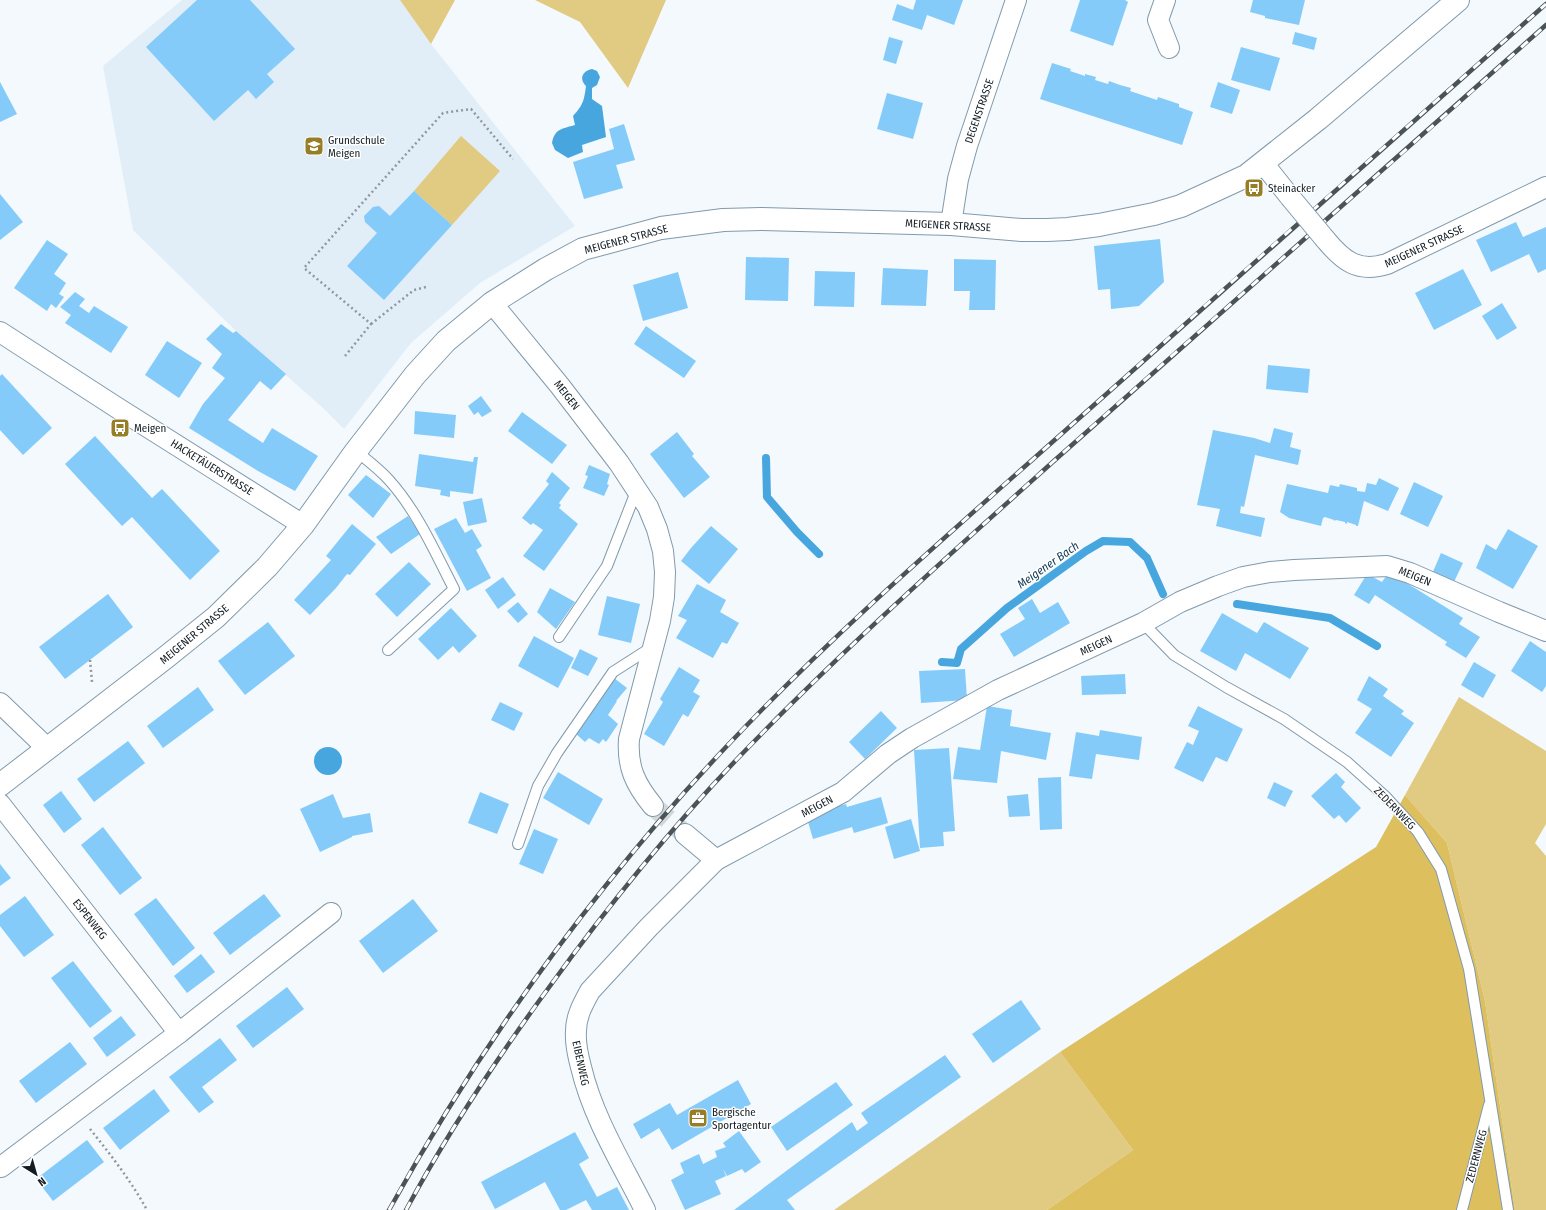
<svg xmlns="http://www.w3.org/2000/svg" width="1546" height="1210" viewBox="0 0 1546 1210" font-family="'Fira Sans Condensed',sans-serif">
  <rect width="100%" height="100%" fill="#f3f9fd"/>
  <!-- built -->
  <polygon fill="#e1eef8" points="182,0 400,0 431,44 575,226 480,283 411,343 344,429 323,408 236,331 133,230 103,66"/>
  <!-- green -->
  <g fill="#e1ca81">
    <polygon points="400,0 455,0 431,44"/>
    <polygon points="535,0 666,0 628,88 580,22"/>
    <polygon points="461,136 500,171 452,225 414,191"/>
    <polygon points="1459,697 1546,751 1546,824 1535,843 1546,856 1546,1210 1515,1210 1485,1001 1447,843 1405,795"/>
    <polygon points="1060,1052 1133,1150 1047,1210 834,1210"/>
  </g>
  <!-- forest -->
  <polygon fill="#ddbf5e" points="1405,795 1447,843 1485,1001 1515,1210 1047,1210 1133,1150 1060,1052 1376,847"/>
  <!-- water -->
  <g fill="#48a6df">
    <path d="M592 69 597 71 600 77 597 85 592 88V99L602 106 606 137 582 145 583 152 568 158 555 150 552 143C555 128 562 129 575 125L573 116C583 105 584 101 586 86 579 79 582 71 592 69Z"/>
    <circle cx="328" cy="761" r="14"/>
  </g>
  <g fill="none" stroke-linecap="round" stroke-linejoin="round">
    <!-- stream -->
    <g stroke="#48a6df" stroke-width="8">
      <polyline points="766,458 767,497 797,532 819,554"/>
      <polyline points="1237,604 1330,618 1377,646"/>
      <polyline points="942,662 957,663 961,649 1007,608 1086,551 1103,541 1130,542 1147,558 1163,594"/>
    </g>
  </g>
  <!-- building -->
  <g fill="#84cbfa">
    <polygon points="197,0 250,0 295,49 267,74 274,82 256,99 248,90 214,121 146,47"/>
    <polygon points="916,0 963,0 954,25 927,15 922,30 892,20 897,4 913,10"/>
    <polygon points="1080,0 1125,0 1128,2 1113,46 1070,31"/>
    <polygon points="1253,0 1305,0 1299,25 1265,18 1265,16 1250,12"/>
    <polygon points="1295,32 1317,38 1314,50 1292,44"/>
    <polygon points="889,37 903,41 896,64 883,60"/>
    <polygon points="1241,47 1280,58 1270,91 1231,80"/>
    <polygon points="1052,63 1071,69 1070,71 1085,76 1085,74 1096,77 1095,80 1108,84 1109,81 1120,85 1131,88 1130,91 1157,100 1158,97 1179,104 1179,107 1193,112 1182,145 1040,99"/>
    <polygon points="0,82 17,114 0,122"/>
    <polygon points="1218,82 1240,90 1232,114 1210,107"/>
    <polygon points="887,93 923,103 913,139 877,129"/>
    <polygon points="624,124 635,160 616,165 623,188 584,199 573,162 614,149 609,129"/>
    <polygon points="414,191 452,225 384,300 347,266 377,233 365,222 364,216 373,207 379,206 390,216"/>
    <polygon points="0,194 23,222 0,240"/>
    <polygon points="1516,222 1523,237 1546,227 1546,269 1538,273 1529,254 1491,272 1476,240"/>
    <polygon points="1160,239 1164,282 1139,306 1111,309 1110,289 1098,290 1094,246"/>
    <polygon points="47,240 68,254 54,274 66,283 59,294 64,297 56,308 51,304 47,311 14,288"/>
    <polygon points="746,257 789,258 788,301 745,300"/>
    <polygon points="954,259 996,260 995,310 969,310 970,291 954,291"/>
    <polygon points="883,268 928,270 926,306 881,305"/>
    <polygon points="1463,269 1482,305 1434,330 1415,293"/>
    <polygon points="815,271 855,272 854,307 814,306"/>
    <polygon points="678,272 688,308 643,321 633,285"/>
    <polygon points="75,292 85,299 79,306 89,313 94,306 128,327 111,353 65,323 71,315 60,307"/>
    <polygon points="1502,303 1517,328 1497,340 1482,316"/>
    <polygon points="221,324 233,333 236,331 286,374 271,390 260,381 228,420 263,443 272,428 318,456 295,491 258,471 189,428 203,404 225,378 212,368 222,354 206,339"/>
    <polygon points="646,326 696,361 684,378 634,344"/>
    <polygon points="167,341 202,363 179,398 145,375"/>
    <polygon points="1268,365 1310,369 1308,393 1266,389"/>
    <polygon points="2,374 52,428 23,455 0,430 0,376"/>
    <polygon points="481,396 492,411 482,417 478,412 474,415 468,406"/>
    <polygon points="415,411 456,415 454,438 414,434"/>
    <polygon points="522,412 567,445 552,464 508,431"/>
    <polygon points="1274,428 1293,433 1290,447 1301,450 1298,465 1255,455 1244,507 1241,506 1240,513 1265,518 1261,537 1216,526 1220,509 1197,505 1213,430 1254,438 1270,443"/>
    <polygon points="677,432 694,454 692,456 710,477 684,498 650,454"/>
    <polygon points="95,436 152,498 162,489 220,551 190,580 132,517 122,526 65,464"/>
    <polygon points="419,454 473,462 474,457 478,457 473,494 450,491 450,497 440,495 441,490 415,486"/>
    <polygon points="589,465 610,474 607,484 609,485 604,496 583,488 588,476 585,475"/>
    <polygon points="552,472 570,488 559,503 561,505 559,508 578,524 544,571 523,556 543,530 533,523 531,525 522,518 549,484 546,481"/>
    <polygon points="366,475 391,494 373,518 348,495"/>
    <polygon points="1379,478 1399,488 1388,511 1364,501 1358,526 1356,526 1356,525 1347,522 1347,524 1345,523 1345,522 1336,520 1334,521 1334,520 1325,517 1323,518 1321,526 1289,518 1280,512 1287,484 1328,493 1330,485 1339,487 1340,484 1357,488 1357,491 1365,492 1367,483 1376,485"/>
    <polygon points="1414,482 1443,496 1428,527 1400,514"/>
    <polygon points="482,498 487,522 468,526 463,502"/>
    <polygon points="408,516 420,534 391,554 376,537"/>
    <polygon points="456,518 465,533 472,529 482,546 476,550 491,578 467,591 434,529"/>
    <polygon points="352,524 376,544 350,575 347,574 336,588 310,615 294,600 331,560 326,556"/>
    <polygon points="711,526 738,549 709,584 681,561 691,548"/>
    <polygon points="1508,529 1538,546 1513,589 1476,568 1486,544 1496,550"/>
    <polygon points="1441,553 1463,563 1453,584 1432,574"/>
    <polygon points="409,562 431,584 397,617 375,594"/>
    <polygon points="1389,572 1463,618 1459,624 1480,637 1466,658 1445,645 1447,642 1375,595 1369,604 1354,595 1367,574 1382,582"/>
    <polygon points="503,577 516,595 498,609 485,590"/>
    <polygon points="697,584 726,600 720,612 739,623 727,644 722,642 713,658 676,638 687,620 678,616"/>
    <polygon points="550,588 575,602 556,629 537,612"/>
    <polygon points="108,594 133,627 65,679 39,647"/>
    <polygon points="607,596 640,604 631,643 598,635"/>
    <polygon points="1032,599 1040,613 1058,602 1070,623 1014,657 1000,634 1025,619 1018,608"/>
    <polygon points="518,602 528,614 518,623 507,611"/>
    <polygon points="451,608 477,636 459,653 453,646 438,660 418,639"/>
    <polygon points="1222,613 1257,633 1264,622 1309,648 1290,679 1245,653 1236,671 1200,651"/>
    <polygon points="268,622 295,656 245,695 218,661"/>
    <polygon points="534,636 574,658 558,688 518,666"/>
    <polygon points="1530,641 1546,652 1546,686 1542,692 1511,671"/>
    <polygon points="580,649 598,658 588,676 571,668"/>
    <polygon points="1474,662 1496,675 1483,698 1461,685"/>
    <polygon points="679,667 700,680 693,692 700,696 688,717 683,714 664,746 644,734 663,702 660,699"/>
    <polygon points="965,669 967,700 921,703 919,671"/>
    <polygon points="1125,674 1126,694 1082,695 1081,676"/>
    <polygon points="1369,676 1388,689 1383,696 1404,711 1401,714 1414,723 1391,757 1355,733 1372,709 1357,700"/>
    <polygon points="614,678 627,688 616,701 617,701 608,715 618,724 606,742 603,739 599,744 589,738 585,742 576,734"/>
    <polygon points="198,687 214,710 163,748 147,726"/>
    <polygon points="500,702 523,713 514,731 491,720"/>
    <polygon points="987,706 1012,710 1010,726 1051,733 1046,760 1001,751 997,783 953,779 958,747 980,750"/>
    <polygon points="1198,706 1243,729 1227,762 1216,757 1203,782 1174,768 1187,742 1193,745 1199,731 1188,726"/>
    <polygon points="881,711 897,728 865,759 849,742"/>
    <polygon points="1100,730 1142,737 1139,760 1096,754 1092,779 1069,776 1076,732 1099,736"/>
    <polygon points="128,741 145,763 94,802 77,779"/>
    <polygon points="949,748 955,831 943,832 944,846 920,848 914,750"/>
    <polygon points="558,772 603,799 589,825 543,798"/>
    <polygon points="1336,773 1345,782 1341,787 1361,808 1346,823 1339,815 1334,819 1311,796"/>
    <polygon points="1061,777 1062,829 1040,830 1038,778"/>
    <polygon points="1274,782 1293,791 1285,807 1267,798"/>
    <polygon points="61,791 82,819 64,833 43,805"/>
    <polygon points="480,792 509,804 497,834 468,823"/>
    <polygon points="333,794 343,818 370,813 373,832 352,836 352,837 320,852 300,809"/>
    <polygon points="1028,794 1030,816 1009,817 1007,796"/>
    <polygon points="881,797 888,823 854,833 852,827 813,839 806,815 846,804 847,807"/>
    <polygon points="911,819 920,851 894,859 885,827"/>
    <polygon points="103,827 142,878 120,895 81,845"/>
    <polygon points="534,829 558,839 543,874 519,864"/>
    <polygon points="0,864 11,878 0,886"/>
    <polygon points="264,894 281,916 230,955 213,933"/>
    <polygon points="25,896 54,935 24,957 0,926 0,915"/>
    <polygon points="156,898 195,948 173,966 134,914"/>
    <polygon points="413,899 438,931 383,973 359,941"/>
    <polygon points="201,954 215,972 187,993 174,976"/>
    <polygon points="73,961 112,1011 90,1028 51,978"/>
    <polygon points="287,987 304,1009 253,1048 236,1026"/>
    <polygon points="1021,1000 1041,1029 993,1063 972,1034"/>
    <polygon points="121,1016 136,1035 107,1057 93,1038"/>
    <polygon points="220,1038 237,1060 202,1087 214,1102 199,1113 169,1077"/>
    <polygon points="70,1042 87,1064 36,1103 19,1081"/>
    <polygon points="945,1055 961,1077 787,1200 795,1210 734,1210 852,1122 857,1131 868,1123 861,1113"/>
    <polygon points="738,1080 751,1104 672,1150 659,1128 641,1139 633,1124 670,1103 677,1115"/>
    <polygon points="836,1082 853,1105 787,1151 771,1127"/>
    <polygon points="154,1089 170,1111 120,1150 103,1128"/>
    <polygon points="739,1131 761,1162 745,1173 742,1169 727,1176 723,1169 726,1176 715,1181 721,1194 685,1210 671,1180 684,1173 680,1163 699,1154 703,1164 717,1157 715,1151 726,1147 723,1143"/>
    <polygon points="575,1132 589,1158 579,1164 597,1197 617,1187 629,1210 592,1210 586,1200 566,1210 560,1210 545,1182 495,1209 481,1182"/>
    <polygon points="87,1140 104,1162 53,1201 36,1179"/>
  </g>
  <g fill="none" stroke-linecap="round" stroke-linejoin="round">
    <!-- minor-tunnel -->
    <polyline stroke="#d1d8dc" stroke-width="20" stroke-dasharray="20 10" stroke-linecap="butt" points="653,806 685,834"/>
    <defs>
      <g id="service">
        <path d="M356 451C367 460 379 469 389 480 417 511 435 552 454 589L388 650"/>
        <polyline points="1143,623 1174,655 1226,687 1284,719 1347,762 1386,797 1418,832 1441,869 1469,969 1508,1210"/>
        <polyline points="559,637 607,566 637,489"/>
        <polyline points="518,844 538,786 557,753 613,672 652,647"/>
        <polyline points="1462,1210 1489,1105"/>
      </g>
      <g id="minor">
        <polyline points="1165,0 1158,20 1169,48"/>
        <polyline points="1263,163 1290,197"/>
        <polyline points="951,224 958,179 967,146 1016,0"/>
        <path d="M1325 239C1343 261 1358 273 1387 264L1546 187"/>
        <path d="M492 303 560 386 619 463 648 507 657 529 663 551 665 572 664 597 660 621 629 739C627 767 635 784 653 806"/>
        <polyline points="0,332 116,407 303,525"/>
        <polyline points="0,703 47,748"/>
        <polyline points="0,804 179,1033"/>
        <polyline points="685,834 716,860"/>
        <polyline points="1,1167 179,1033 331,913"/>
        <path d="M645 1210C622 1164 593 1118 581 1067 578 1056 575 1043 576 1031 576 1016 583 1004 590 991L649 927 716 860 843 792 888 754 912 738 998 690 1143 623 1180 602 1218 586 1243 577 1270 572 1294 570 1387 566 1410 573 1499 612 1546 631"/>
      </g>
      <polyline id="tertiary" points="0,785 165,658 216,617 267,567 303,525 356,451 415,375 446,341 492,303 546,269 583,249 661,228 723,220 761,219 951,224 1021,230 1047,230 1068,229 1099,225 1154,214 1181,206 1246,176 1318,119 1458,0"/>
    </defs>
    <!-- service casing -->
    <use href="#service" stroke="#819aac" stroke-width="12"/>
    <!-- minor casing -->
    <use href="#minor" stroke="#819aac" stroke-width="22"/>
    <!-- tertiary casing -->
    <use href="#tertiary" stroke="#819aac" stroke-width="24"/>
    <!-- path -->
    <g stroke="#91989d" stroke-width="2.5" stroke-dasharray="2 3" stroke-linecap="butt">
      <polyline points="371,324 414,290 426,287"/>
      <polyline points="345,356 371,324 304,268 443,113 471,109 513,159"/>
      <polyline points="90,660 92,682"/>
      <path d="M90 1129C111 1155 131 1181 147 1210"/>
    </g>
    <!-- service -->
    <use href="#service" stroke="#fff" stroke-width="10"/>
    <!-- minor -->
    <use href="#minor" stroke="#fff" stroke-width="20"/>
    <!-- tertiary -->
    <use href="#tertiary" stroke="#fff" stroke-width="22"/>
    <defs>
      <g id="rail">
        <path d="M389 1210C482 1042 595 886 726 747 838 628 963 522 1085 413 1238 276 1392 140 1546 4"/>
        <path d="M406 1210C448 1132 497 1058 550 986 608 906 671 828 740 756 840 652 948 556 1055 460 1218 314 1383 171 1546 25"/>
      </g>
    </defs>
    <!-- rail casing -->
    <use href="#rail" stroke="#4a5358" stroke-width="4.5"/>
    <!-- rail -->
    <use href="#rail" stroke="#fff" stroke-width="3" stroke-dasharray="9" stroke-linecap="butt"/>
    <defs>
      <polyline id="minor-bridge" points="1290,197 1325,239"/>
    </defs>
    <!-- minor-bridge casing -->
    <use href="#minor-bridge" stroke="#819aac" stroke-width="22" stroke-linecap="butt"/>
    <!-- minor-bridge -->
    <use href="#minor-bridge" stroke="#fff" stroke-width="20"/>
  </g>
  <!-- icons -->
  <defs>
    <symbol id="school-square" viewBox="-11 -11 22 22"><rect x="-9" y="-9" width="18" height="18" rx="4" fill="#977e26" stroke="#fff"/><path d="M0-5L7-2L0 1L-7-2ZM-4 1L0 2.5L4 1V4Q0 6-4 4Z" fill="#fff"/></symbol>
    <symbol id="bus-square" viewBox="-11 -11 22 22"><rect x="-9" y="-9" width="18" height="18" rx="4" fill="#977e26" stroke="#fff"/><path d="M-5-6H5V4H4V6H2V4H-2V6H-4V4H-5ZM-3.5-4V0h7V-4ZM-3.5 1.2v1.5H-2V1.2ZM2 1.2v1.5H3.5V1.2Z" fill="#fff"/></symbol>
    <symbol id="office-square" viewBox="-11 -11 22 22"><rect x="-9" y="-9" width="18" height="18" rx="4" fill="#977e26" stroke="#fff"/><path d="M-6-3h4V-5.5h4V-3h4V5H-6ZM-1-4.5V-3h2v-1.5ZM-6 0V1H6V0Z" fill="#fff"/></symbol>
  </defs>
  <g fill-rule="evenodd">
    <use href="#school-square" x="303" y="135" width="22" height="22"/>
    <use href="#bus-square" x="1243" y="177" width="22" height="22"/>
    <use href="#bus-square" x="109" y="417" width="22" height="22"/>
    <use href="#office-square" x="687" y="1107" width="22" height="22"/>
  </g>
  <g text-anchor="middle" stroke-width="3" stroke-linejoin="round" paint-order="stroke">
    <!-- street labels -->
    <g font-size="11" fill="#121c22" stroke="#fff">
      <text transform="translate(979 111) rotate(-71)" y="4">DEGENSTRASSE</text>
      <text transform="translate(948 225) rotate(3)" y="4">MEIGENER STRASSE</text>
      <text transform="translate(626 239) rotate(-15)" y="4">MEIGENER STRASSE</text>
      <text transform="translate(1424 246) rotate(-25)" y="4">MEIGENER STRASSE</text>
      <text transform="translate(567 395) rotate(52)" y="4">MEIGEN</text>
      <text transform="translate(212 467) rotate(32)" y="4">HACKETÄUERSTRASSE</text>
      <text transform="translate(1415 576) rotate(22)" y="4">MEIGEN</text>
      <text transform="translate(194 634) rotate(-40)" y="4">MEIGENER STRASSE</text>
      <text transform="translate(1096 645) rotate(-25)" y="4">MEIGEN</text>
      <text transform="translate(817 806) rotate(-28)" y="4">MEIGEN</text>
      <text transform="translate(1395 808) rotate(46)" y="4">ZEDERNWEG</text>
      <text transform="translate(90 919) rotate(52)" y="4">ESPENWEG</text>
      <text transform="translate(581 1063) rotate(78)" y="4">EIBENWEG</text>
      <text transform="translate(1476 1156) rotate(-75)" y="4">ZEDERNWEG</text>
    </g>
    <!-- poi labels -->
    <g font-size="11" fill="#121c22" stroke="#fff" text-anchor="start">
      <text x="328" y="144">Grundschule<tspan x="328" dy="13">Meigen</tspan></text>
      <text x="1268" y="192">Steinacker</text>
      <text x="134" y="432">Meigen</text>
      <text x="712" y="1116">Bergische<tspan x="712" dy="13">Sportagentur</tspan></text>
    </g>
    <!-- water labels -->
    <g font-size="12" font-style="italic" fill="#184058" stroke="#fff">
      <text transform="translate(1048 565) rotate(-35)" y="4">Meigener Bach</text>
    </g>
  </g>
  <!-- north arrow -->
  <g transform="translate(36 1174) rotate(143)" stroke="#ffffff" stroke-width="3" paint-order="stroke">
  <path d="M0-3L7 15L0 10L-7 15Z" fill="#121c22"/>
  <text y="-6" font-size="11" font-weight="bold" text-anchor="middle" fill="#121c22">N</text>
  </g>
</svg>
